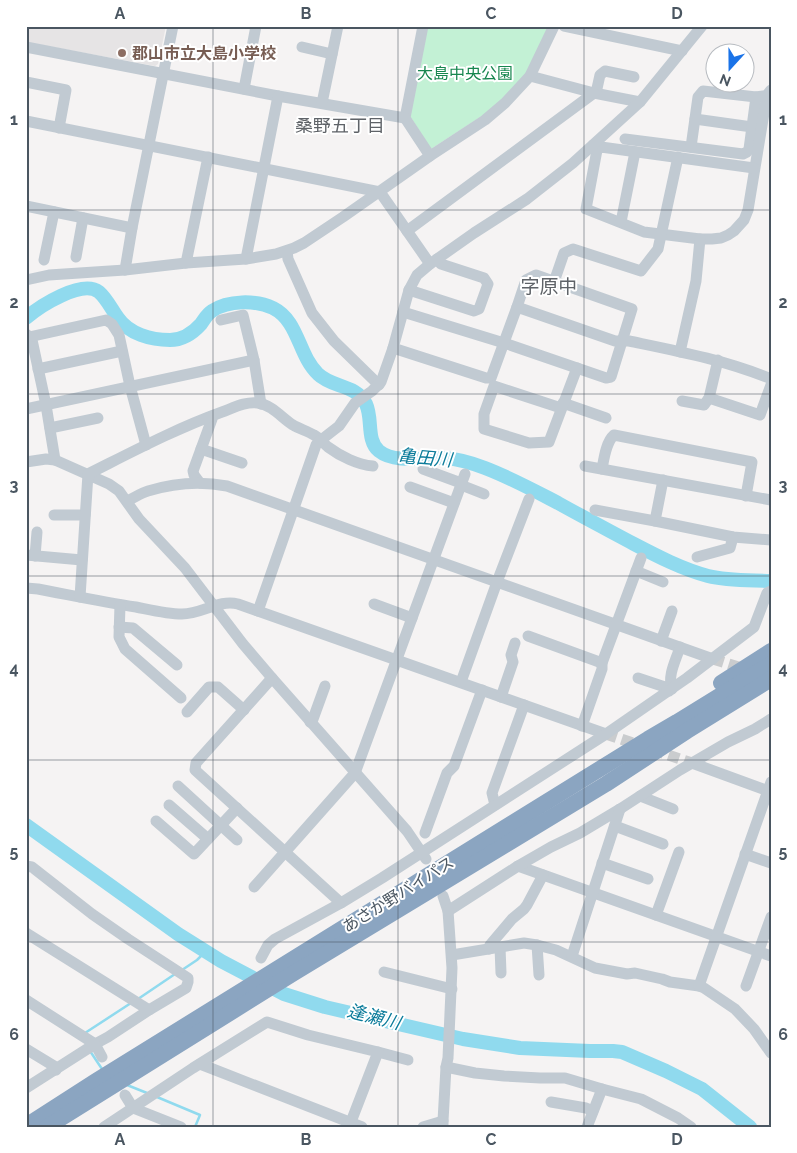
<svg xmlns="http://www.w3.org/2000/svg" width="797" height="1153" viewBox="0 0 797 1153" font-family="Raleway,'Noto Sans JP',sans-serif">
  <rect width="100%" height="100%" fill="#f5f3f3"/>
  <!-- education -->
  <polygon fill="#e6e4e5" points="26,26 166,26 158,64 155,66 26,42"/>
  <!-- green -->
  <polygon fill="#c3f1d5" points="428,26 545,26 549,27 526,74 491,110 431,149 410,116"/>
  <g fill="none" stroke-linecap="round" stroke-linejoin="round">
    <!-- stream -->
    <g stroke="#90daee" stroke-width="2.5">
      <polyline points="182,970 197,960 206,951"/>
      <polyline points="138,999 175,974"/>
      <polyline points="85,1033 131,1003"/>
      <polyline points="90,1051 102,1069"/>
      <polyline points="127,1085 147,1093"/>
      <polyline points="157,1097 200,1115 195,1127"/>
    </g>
    <!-- river -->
    <g stroke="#90daee" stroke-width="14">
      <path d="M26 318C40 306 82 279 99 292 107 299 112 310 118 318 129 334 151 340 170 340 183 340 192 334 201 324 204 320 207 314 212 311 228 300 256 300 273 308 299 321 298 355 318 374 332 388 356 384 366 404 373 419 366 440 379 451 395 464 426 457 445 458 459 459 472 463 485 468 511 478 533 490 558 503 583 517 608 530 634 544 657 556 682 569 708 576 728 581 750 580 771 581"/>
      <polyline points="26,825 178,934 221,961 284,994 325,1007 463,1039 520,1048 590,1051 613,1051 622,1052 666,1071 702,1089 750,1127"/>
    </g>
    <!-- minor-tunnel -->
    <g stroke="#caccce" stroke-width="11" stroke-dasharray="11 5.5" stroke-linecap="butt">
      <polyline points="713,659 748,670"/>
      <polyline points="606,734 692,763"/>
    </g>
    <!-- minor -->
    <g stroke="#c1cad2" stroke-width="11">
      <polyline points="423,26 405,118 430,156"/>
      <polyline points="564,26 682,51"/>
      <polyline points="26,47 278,96 405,118"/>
      <polyline points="302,47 332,54"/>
      <polyline points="530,76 594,93 640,102"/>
      <polyline points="26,82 66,90 59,128"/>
      <polyline points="244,89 256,26"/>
      <polyline points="596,93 600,75 605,71 634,77"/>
      <polyline points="322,103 338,26"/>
      <polyline points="695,119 752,127"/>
      <polyline points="26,121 380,192 430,264"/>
      <polyline points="625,139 743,154 747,152 749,149 756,97"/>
      <polyline points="593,145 597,150 586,209 644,232 700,239 712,239 721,238 728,235 734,231 744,220 748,210 767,95 771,90"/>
      <polyline points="691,147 698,97 703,91 756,97 763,96"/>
      <polyline points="597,150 601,147 754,168"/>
      <polyline points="26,206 132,228"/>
      <polyline points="621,222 635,152"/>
      <polyline points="407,231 594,93"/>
      <polyline points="287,251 288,259 312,313 334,341 379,385"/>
      <polyline points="76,257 83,218"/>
      <polyline points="246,259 278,96"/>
      <polyline points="44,260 54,212"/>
      <polyline points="186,263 208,157"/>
      <polyline points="125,270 132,228 173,26"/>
      <polyline points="26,280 49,275 125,270 186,263 246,259 276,254 294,248 304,243 343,217 430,156 485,120 505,103 530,76 554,26"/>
      <polyline points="554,282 564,253 573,249 641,271 658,249 678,157"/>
      <polyline points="409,290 474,311 479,309 488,284 484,278 441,264 437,259"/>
      <polyline points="403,312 504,343 606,378 611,377 632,309 536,275 526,280 517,307"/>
      <polyline points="221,320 243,315 254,360 261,404"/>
      <polyline points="26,334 32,340 46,405 55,460"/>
      <polyline points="29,337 106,320 112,324 119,335 130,386 146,445"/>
      <path d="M393 348 486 378H491L517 307 615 341H629C677 351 725 360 771 379"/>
      <polyline points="680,352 696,281 700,239"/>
      <polyline points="718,360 709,398 760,415 771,385"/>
      <polyline points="38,369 122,351"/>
      <polyline points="682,401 704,405 709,398"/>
      <polyline points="563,403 606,418"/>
      <polyline points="561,408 494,386 484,414 484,429 529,443 549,442 577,368"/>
      <polyline points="26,409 254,360"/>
      <polyline points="50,428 98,418"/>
      <polyline points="201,449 242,463"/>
      <polyline points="26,462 46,459 55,460 109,484 119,491 139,519 185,568 243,644 272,678 407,831 426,859"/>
      <polyline points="585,466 771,500"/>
      <polyline points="423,469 461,483"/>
      <path d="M602 469C604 458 606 442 614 435L752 462 746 496"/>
      <polyline points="663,480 655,521 733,537 771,540"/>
      <polyline points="200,483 194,475 193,471 212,419 212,416"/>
      <polyline points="461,485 484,494"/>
      <polyline points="410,487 454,503"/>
      <path d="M127 501C134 498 141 493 148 491 174 483 201 481 227 486L713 659"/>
      <polyline points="595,510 655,521"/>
      <polyline points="54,515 85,515"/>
      <polyline points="26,555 82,560"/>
      <polyline points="35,556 37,532"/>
      <polyline points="697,557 730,548 733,537"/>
      <polyline points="636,571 663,582"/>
      <path d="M26 588 38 589C70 595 103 602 136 607 151 610 167 614 182 614 202 614 219 599 238 604L606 734"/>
      <path d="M80 597 88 474C132 452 175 429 222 412 233 408 246 401 258 403 272 405 282 418 293 425 300 429 307 431 314 435 320 438 323 443 328 447 340 456 358 465 373 466"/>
      <polyline points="374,604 412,618"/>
      <polyline points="120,605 119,637 125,649 181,698"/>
      <polyline points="258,611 316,445 321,440 339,426 355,403 372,391 381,382 393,348 409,290 417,275 430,264 474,233 527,199 573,163 640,102 702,26"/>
      <polyline points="119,627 133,628 177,665"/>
      <polyline points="528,636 602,663"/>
      <polyline points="661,641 672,611"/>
      <polyline points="272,678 196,763 195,770 341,903"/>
      <polyline points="638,678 665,687 669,691"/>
      <polyline points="461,682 497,582 529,499"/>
      <path d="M672 689C667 676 676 660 680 647"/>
      <polyline points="501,697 513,662 511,655 515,643"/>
      <polyline points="187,712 209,687 218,687 244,710"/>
      <polyline points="310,722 313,719 325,686"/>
      <polyline points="582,726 602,669 602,663 641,558"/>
      <polyline points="692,763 771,792"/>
      <polyline points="178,786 237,840"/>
      <polyline points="640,796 673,809"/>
      <polyline points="169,805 208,839"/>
      <polyline points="495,805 492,793 524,705"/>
      <polyline points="156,821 194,854 237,808"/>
      <polyline points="615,826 663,844"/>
      <polyline points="425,833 447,773 454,766 482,690"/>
      <polyline points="745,854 771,863"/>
      <polyline points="602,863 648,879"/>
      <polyline points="26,866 32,867 92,914 128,939 188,978 188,982 186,988 149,1010 108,1037 95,1044 26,1088"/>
      <polyline points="518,866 771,956"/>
      <polyline points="254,887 355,773 465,474"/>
      <polyline points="443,896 448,911 452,968 448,1058 446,1067 443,1121"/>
      <polyline points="448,911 518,866 551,847 580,833 620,809 680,770 728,742 755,729 771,719"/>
      <polyline points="656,915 679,852"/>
      <polyline points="26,933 149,1010"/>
      <polyline points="537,945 539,975"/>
      <polyline points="500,947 501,973"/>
      <polyline points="489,949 490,945 512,919 524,909 527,905 543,875"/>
      <polyline points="452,955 524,943 537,945 556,950 595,968 627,974 635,973 662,979 670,982 699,986 771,782"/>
      <polyline points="572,956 620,809"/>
      <polyline points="261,958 268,945 275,939 341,903 382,878 606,734 687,678 754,627 767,593 771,591"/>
      <polyline points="384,972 452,989"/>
      <polyline points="699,986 704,988 735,1009 754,1029 771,1053"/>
      <polyline points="746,986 771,917"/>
      <polyline points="26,1000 95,1044 102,1057"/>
      <polyline points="26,1049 54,1066 56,1070"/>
      <polyline points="378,1052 408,1060"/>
      <polyline points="200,1064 362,1127"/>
      <polyline points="446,1067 475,1073 504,1076 540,1078 565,1078 602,1089"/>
      <polyline points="125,1095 133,1108 181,1127"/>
      <polyline points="551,1102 586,1108 593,1111"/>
      <polyline points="104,1127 193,1068 267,1022 308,1035 378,1052 349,1127"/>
      <polyline points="423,1127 443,1121 443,1127"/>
      <polyline points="587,1127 602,1089 641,1099 678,1118 691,1127"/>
    </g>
    <!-- highway -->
    <g stroke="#8ba5c1" stroke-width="16">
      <polyline points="721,683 771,651"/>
      <polyline points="26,1126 96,1081 648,739 677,722 771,664"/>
      <polyline points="47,1127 294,973 606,784 687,731 771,679"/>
    </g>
  </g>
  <!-- grid -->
  <path fill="none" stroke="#4a5661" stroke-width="1" stroke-opacity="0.55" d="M213 26V1127M398 26V1127M584 26V1127M26 210H771M26 394H771M26 576H771M26 760H771M26 942H771"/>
  <!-- markers -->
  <circle fill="#8d6e63" stroke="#fff" stroke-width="2" cx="122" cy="53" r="5"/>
  <g text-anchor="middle" stroke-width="4" stroke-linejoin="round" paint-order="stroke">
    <!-- education labels -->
    <g font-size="16" font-weight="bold" fill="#785e54" stroke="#fff" text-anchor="start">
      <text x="132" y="59">郡山市立大島小学校</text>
    </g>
    <!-- park labels -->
    <g font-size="16" fill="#17864f" stroke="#fff">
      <text x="465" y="79">大島中央公園</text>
    </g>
    <!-- street labels -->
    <g font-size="16" fill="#4a5661" stroke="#fff">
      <text transform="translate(398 894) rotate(-32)" y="6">あさか野バイパス</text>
    </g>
    <!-- neighbourhood labels -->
    <g font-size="18" fill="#5f6368" stroke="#fff">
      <text x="340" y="132">桑野五丁目</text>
    </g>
    <!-- water labels -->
    <g font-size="18" font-style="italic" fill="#0c7c9b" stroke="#fff">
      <text transform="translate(425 458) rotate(5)" y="6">亀田川</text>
      <text transform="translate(374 1017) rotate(14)" y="6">逢瀬川</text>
    </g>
    <!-- quarter labels -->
    <g font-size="19" fill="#5f6368" stroke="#fff">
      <text x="549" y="293">字原中</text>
    </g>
  </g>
  <!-- border -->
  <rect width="797" height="1153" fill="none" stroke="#ffffff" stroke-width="55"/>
  <!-- north arrow -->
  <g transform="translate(730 68) rotate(201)"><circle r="24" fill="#ffffff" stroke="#b7bbc0"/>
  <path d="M0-4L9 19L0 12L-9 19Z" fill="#1a73e8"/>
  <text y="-8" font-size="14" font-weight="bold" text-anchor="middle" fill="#4a5661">N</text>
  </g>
  <rect x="28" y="28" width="742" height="1098" fill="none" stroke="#4a5661" stroke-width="2"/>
  <g font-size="16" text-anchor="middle" font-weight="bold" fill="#4a5661">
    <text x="120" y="19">A</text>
    <text x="306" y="19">B</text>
    <text x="491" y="19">C</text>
    <text x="677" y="19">D</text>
    <text x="14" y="125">1</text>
    <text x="783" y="125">1</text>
    <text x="14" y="308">2</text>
    <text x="783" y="308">2</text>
    <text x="14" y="491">3</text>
    <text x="783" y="491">3</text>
    <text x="14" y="674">4</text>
    <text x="783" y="674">4</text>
    <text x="14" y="857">5</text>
    <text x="783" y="857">5</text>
    <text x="14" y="1040">6</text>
    <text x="783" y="1040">6</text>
    <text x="120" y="1145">A</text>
    <text x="306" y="1145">B</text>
    <text x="491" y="1145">C</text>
    <text x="677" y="1145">D</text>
  </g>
</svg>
